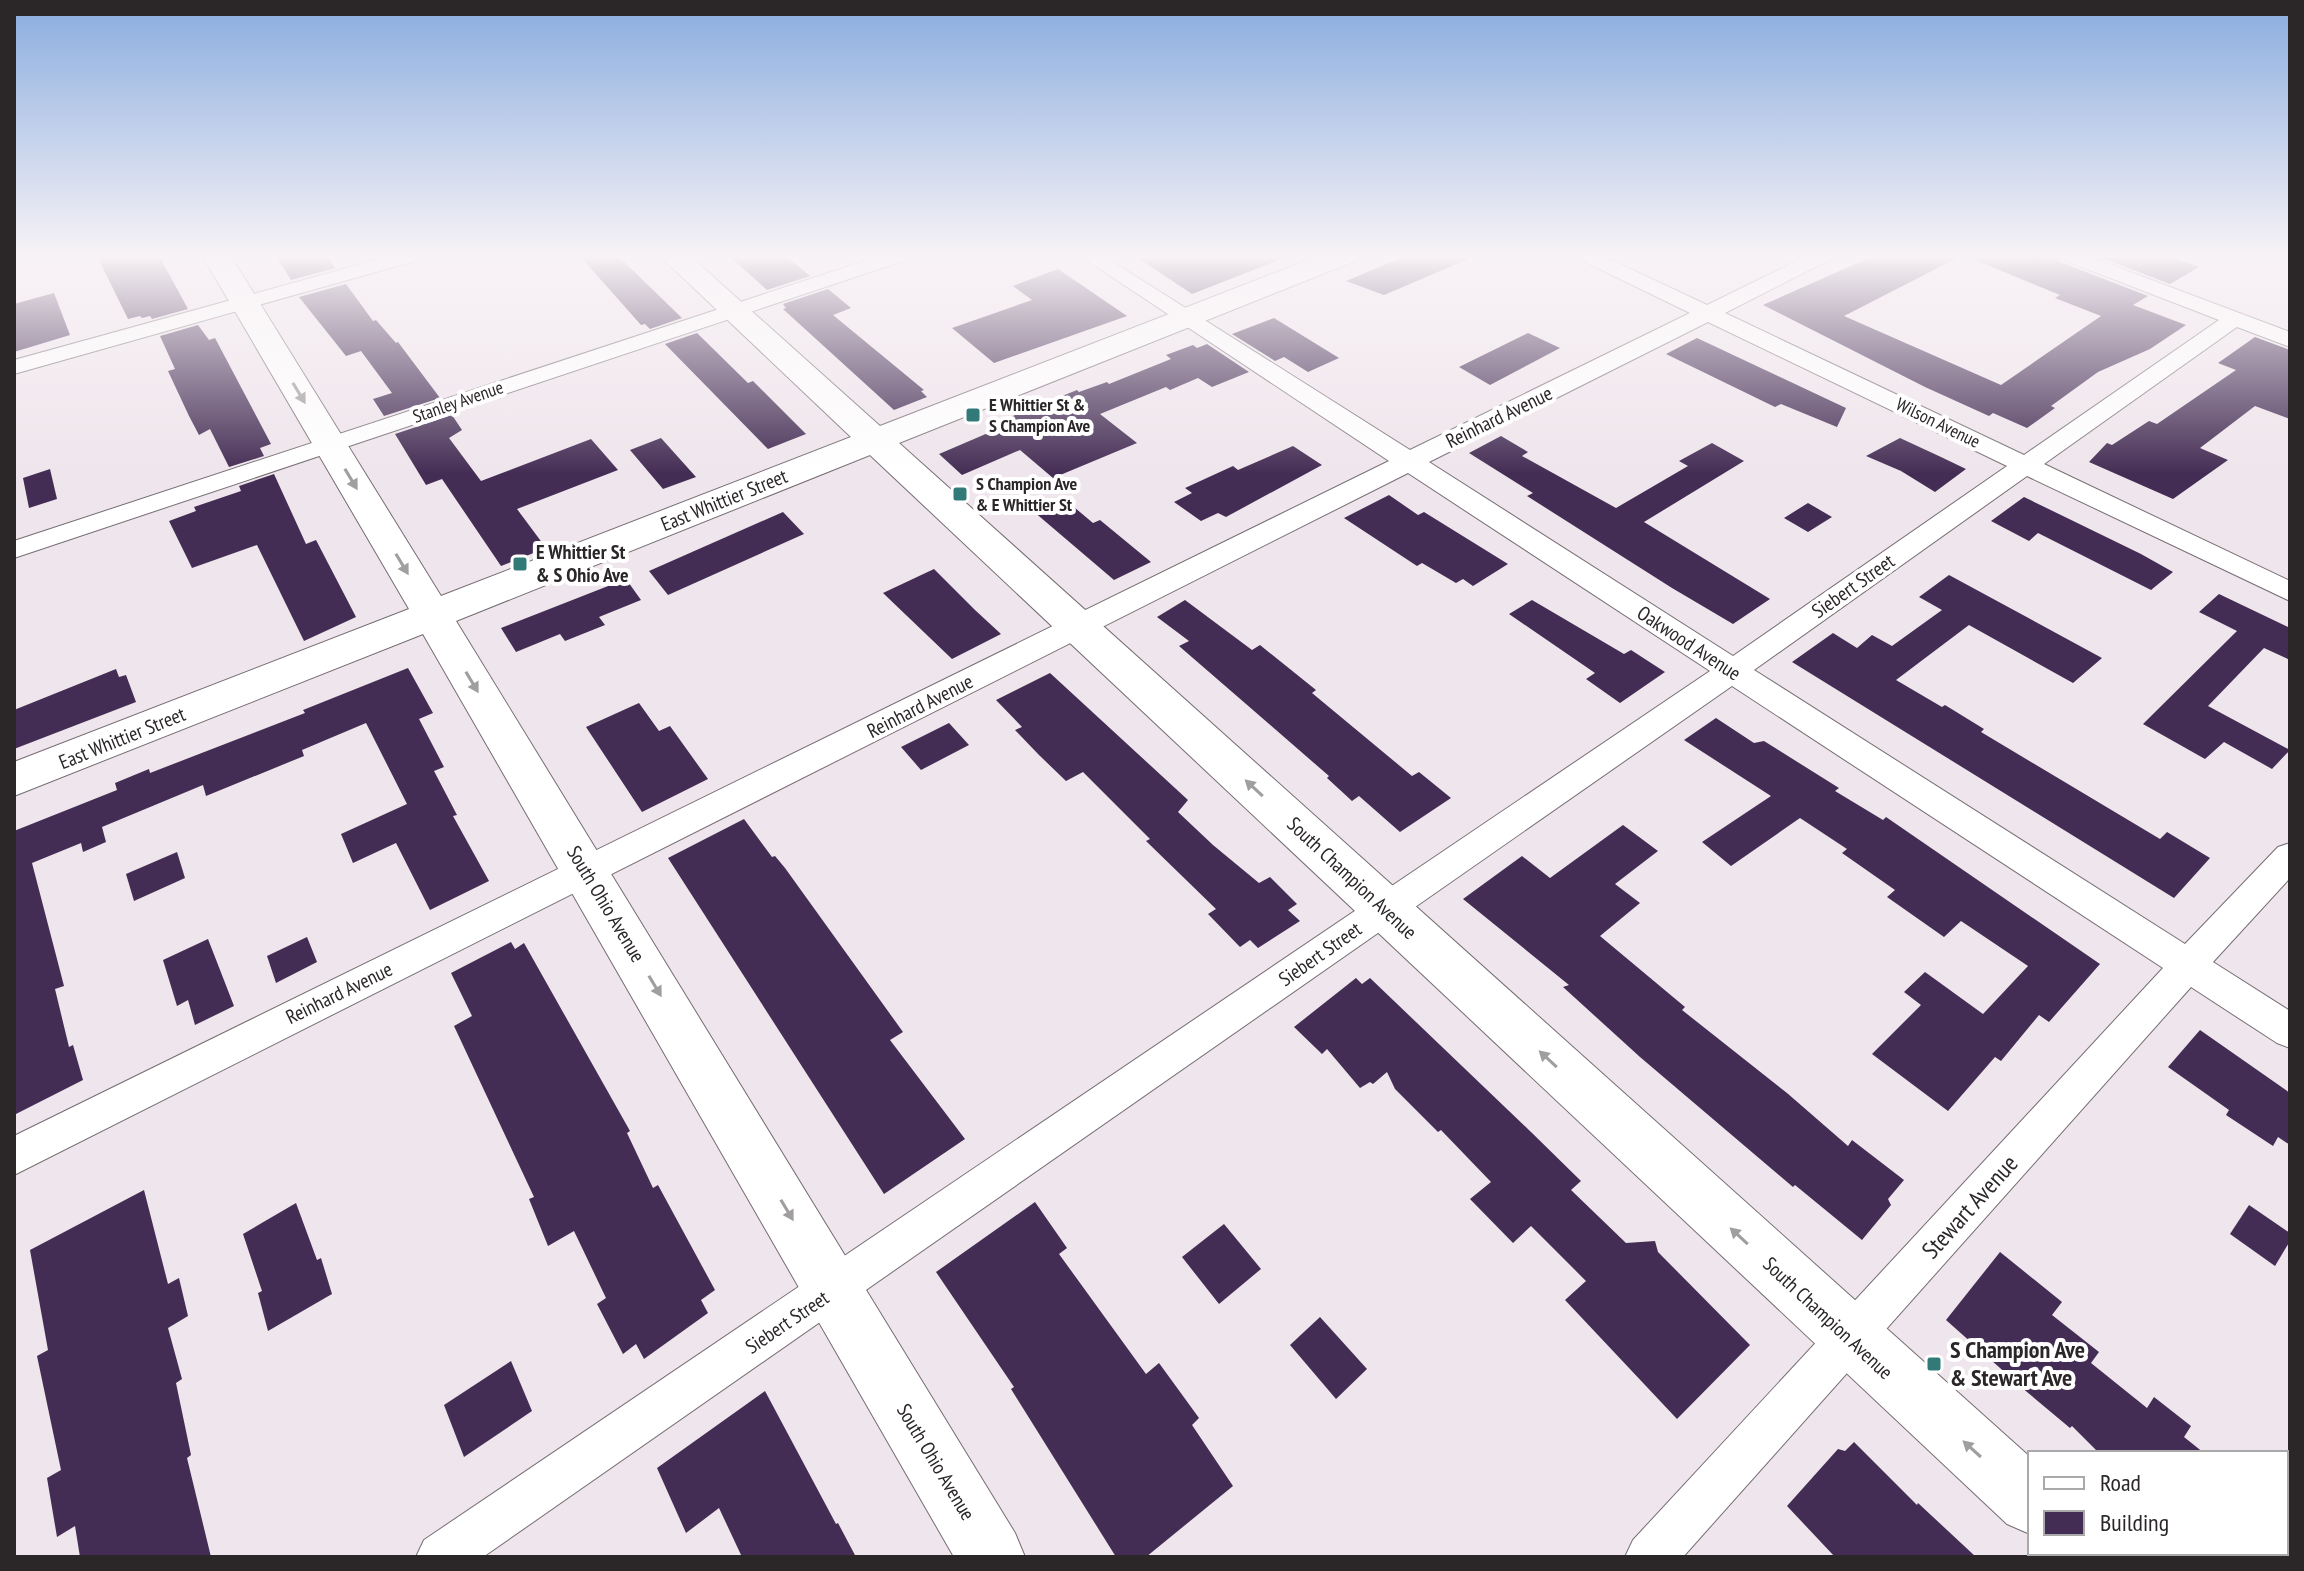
<svg xmlns="http://www.w3.org/2000/svg" width="2304" height="1571" viewBox="0 0 2304 1571" font-family="'PT Sans Narrow',sans-serif">
  <rect width="100%" height="100%" fill="#efe5ec"/>
  <!-- building -->
  <g fill="#442d54" fill-rule="evenodd">
    <polygon points="96,254 158,254 188,309 152,319 150,316 142,318 140,316 128,319"/>
    <polygon points="275,254 325,254 335,268 291,280"/>
    <polygon points="578,254 616,254 682,318 650,329 645,324 641,325"/>
    <polygon points="727,254 784,254 810,276 767,290"/>
    <polygon points="1132,254 1289,254 1289,256 1192,294"/>
    <polygon points="1410,254 1473,257 1384,295 1346,281"/>
    <path d="M1878 254H2055L2060 262 2148 296 2133 305 2186 325 2150 349 2098 372 2051 406 2055 408 2027 428 1993 413 1989 416 1925 387 1763 305ZM1963 255 2060 295 2055 298 2101 316 2001 385 1844 316Z"/>
    <polygon points="2092,254 2164,254 2199,267 2170,284"/>
    <polygon points="1058,269 1127,316 994,363 952,328 1032,300 1013,286"/>
    <polygon points="346,284 373,321 376,320 396,343 398,342 440,398 384,416 373,399 392,393 361,351 346,356 299,297"/>
    <polygon points="828,289 851,308 833,315 924,390 921,391 927,397 894,410 783,309 786,308 783,304"/>
    <polygon points="54,293 70,335 14,352 14,304"/>
    <polygon points="1274,318 1339,358 1308,372 1284,357 1275,361 1232,334"/>
    <polygon points="198,325 209,340 215,338 271,444 260,448 264,456 229,467 210,429 199,435 189,416 168,371 175,369 160,336"/>
    <polygon points="697,333 748,383 753,381 806,434 768,449 665,344"/>
    <polygon points="1528,333 1560,348 1490,385 1459,367"/>
    <polygon points="2255,337 2290,350 2290,419 2255,406 2200,448 2228,460 2173,499 2089,462 2107,443 2112,445 2149,421 2157,424 2236,370 2218,363"/>
    <polygon points="1697,338 1846,408 1837,427 1781,404 1775,407 1666,354"/>
    <polygon points="1207,344 1249,372 1212,387 1198,378 1170,390 1166,387 1100,414 1137,443 1053,478 1020,450 962,475 939,454 995,430 990,426 1020,413 1077,390 1079,392 1107,382 1109,384 1171,359 1166,355 1193,345 1197,348"/>
    <polygon points="452,415 462,430 449,438 481,481 591,439 618,470 517,509 546,548 501,566 442,479 426,485 395,434"/>
    <polygon points="1501,436 1528,452 1522,456 1616,508 1688,466 1679,461 1712,443 1744,461 1644,522 1770,599 1733,624 1672,588 1527,496 1533,493 1469,453"/>
    <polygon points="661,438 696,477 663,489 630,450"/>
    <polygon points="1900,438 1941,457 1966,469 1935,492 1901,471 1866,456"/>
    <polygon points="1293,446 1322,465 1226,517 1218,513 1201,521 1174,502 1192,493 1185,488 1233,466 1238,470"/>
    <polygon points="50,469 57,499 29,508 23,478"/>
    <polygon points="274,474 306,544 316,540 356,617 304,641 257,545 192,568 169,521 196,511 194,507 241,491 239,486"/>
    <polygon points="1389,495 1418,515 1424,512 1508,564 1473,586 1463,579 1456,583 1422,563 1417,566 1344,518"/>
    <polygon points="1062,497 1093,523 1100,520 1151,562 1114,580 1033,511"/>
    <polygon points="2024,497 2141,554 2173,572 2151,590 2038,533 2029,541 1991,521"/>
    <polygon points="1808,503 1832,517 1808,532 1784,518"/>
    <polygon points="783,512 804,534 668,595 649,571"/>
    <polygon points="934,569 975,610 1001,634 952,659 883,593"/>
    <polygon points="1949,575 2102,658 2073,683 1969,625 1896,680 1942,707 1945,705 1984,729 1981,732 2160,839 2167,832 2210,858 2174,898 1792,662 1833,633 1857,648 1872,635 1892,646 1942,610 1919,597"/>
    <polygon points="626,579 641,600 599,617 605,625 565,641 560,634 516,652 501,628"/>
    <polygon points="2219,594 2290,628 2290,660 2264,648 2208,706 2290,750 2272,769 2224,742 2205,759 2143,724 2237,631 2199,612"/>
    <polygon points="1185,600 1252,650 1260,645 1316,690 1312,693 1412,776 1419,772 1451,798 1400,832 1359,796 1352,801 1327,778 1329,776 1179,646 1189,641 1157,617"/>
    <polygon points="1532,600 1624,654 1631,650 1665,672 1620,703 1586,679 1595,673 1509,614"/>
    <polygon points="408,668 433,713 419,719 444,767 434,771 457,815 453,816 489,881 430,910 396,843 353,863 341,834 407,804 366,723 302,750 304,756 206,796 203,785 102,827 106,842 83,852 81,843 32,863 64,986 55,989 69,1047 73,1045 83,1080 14,1115 14,831 117,790 115,783 149,769 150,773 305,713 303,710"/>
    <polygon points="116,669 119,677 126,675 136,702 14,749 14,710"/>
    <polygon points="1050,673 1188,800 1178,812 1213,845 1259,883 1270,877 1297,904 1288,910 1300,921 1258,948 1250,940 1240,947 1208,914 1216,909 1146,841 1150,839 1083,772 1066,781 1039,755 1015,730 1022,727 996,700"/>
    <polygon points="639,703 659,731 670,726 708,779 642,812 586,727"/>
    <polygon points="1716,718 1754,743 1764,741 1839,788 1835,791 1883,820 1886,817 2100,964 2049,1022 2039,1015 2001,1061 1995,1057 1948,1111 1872,1054 1921,1005 1904,992 1925,972 1983,1014 2028,966 1961,921 1944,937 1887,897 1895,890 1842,853 1847,849 1800,818 1731,866 1702,842 1771,796 1684,740"/>
    <polygon points="949,723 969,745 921,770 901,747"/>
    <polygon points="744,819 772,857 775,856 785,868 903,1032 890,1040 965,1139 884,1194 668,858"/>
    <polygon points="1623,825 1658,851 1615,884 1640,903 1600,936 1685,1007 1682,1010 1787,1093 1848,1146 1852,1140 1904,1180 1888,1199 1891,1205 1862,1240 1795,1185 1793,1187 1640,1057 1563,987 1569,985 1463,899 1522,856 1550,878"/>
    <polygon points="177,852 185,878 134,901 126,874"/>
    <polygon points="307,937 317,962 276,983 267,956"/>
    <polygon points="208,939 234,1006 195,1025 188,1000 177,1006 163,960"/>
    <polygon points="511,942 515,949 524,943 630,1131 627,1133 653,1188 658,1185 715,1290 701,1300 708,1313 644,1359 636,1344 623,1354 597,1304 606,1298 574,1231 548,1246 529,1199 534,1197 454,1026 472,1016 451,973"/>
    <polygon points="1356,978 1362,984 1370,978 1531,1132 1581,1181 1571,1190 1626,1243 1655,1241 1658,1252 1750,1345 1677,1419 1565,1300 1586,1281 1531,1226 1513,1243 1470,1199 1491,1182 1441,1130 1438,1132 1395,1089 1387,1072 1373,1084 1370,1082 1360,1088 1327,1049 1322,1054 1294,1027"/>
    <polygon points="2200,1030 2290,1093 2290,1145 2278,1137 2273,1146 2226,1115 2229,1110 2168,1067"/>
    <polygon points="144,1190 168,1284 179,1278 188,1316 168,1328 182,1379 176,1383 191,1455 187,1458 211,1557 80,1557 75,1526 57,1537 47,1478 61,1470 37,1356 48,1350 30,1250"/>
    <polygon points="1035,1202 1067,1248 1059,1254 1146,1374 1159,1363 1199,1418 1192,1425 1233,1486 1146,1557 1116,1557 1011,1389 1014,1387 936,1272"/>
    <polygon points="296,1203 317,1260 321,1258 332,1294 268,1331 258,1293 262,1291 243,1234"/>
    <polygon points="2249,1205 2290,1233 2290,1241 2275,1266 2230,1234"/>
    <polygon points="1224,1224 1261,1269 1219,1304 1182,1257"/>
    <polygon points="2000,1252 2062,1302 2052,1315 2099,1352 2091,1363 2147,1408 2154,1397 2191,1426 2184,1437 2204,1453 2099,1453 2072,1426 2070,1428 2027,1392 1946,1320"/>
    <polygon points="1320,1317 1367,1369 1336,1399 1290,1345"/>
    <polygon points="511,1361 532,1411 464,1457 444,1405"/>
    <polygon points="765,1391 836,1524 838,1523 856,1557 742,1557 719,1508 686,1533 657,1468"/>
    <polygon points="1854,1442 1917,1505 1918,1503 1976,1557 1835,1557 1787,1506 1838,1449 1845,1451"/>
  </g>
  <g fill="none" stroke-linecap="round" stroke-linejoin="round">
    <defs>
      <g id="street">
        <polygon points="394,255 425,255 422,259 14,374 14,360"/>
        <polygon points="883,255 912,255 909,259 14,558 14,541"/>
        <path d="M1079 255H1102L1410 450 1690 313 1579 259 1576 255H1601L1707 305 1809 255H1834L1831 259 1725 313 2024 455 2219 320 2061 259 2058 255H2085L2290 332V347L2237 327 2044 464 2290 581V601L2027 476 1754 670 2185 944 2278 847 2290 843V878L2213 962 2290 1011V1048L2277 1043 2191 987 1683 1557H1625L1633 1540 2163 968 1732 686 483 1557H416L424 1540 1710 671 1408 473 14 1175V1136L1389 461ZM1708 322 2007 466 1733 656 1429 462Z"/>
      </g>
      <g id="secondary">
        <polygon points="202,255 230,255 441,596 851,437 659,255 689,255 880,426 1321,255 1359,255 1355,261 899,443 2030,1457 2030,1534 2007,1524 870,455 456,621 1015,1533 1025,1557 954,1557 423,634 14,796 14,762 409,609"/>
        <polygon points="2054,1553 2124,1553 2126,1557 2056,1557"/>
      </g>
    </defs>
    <!-- street casing -->
    <use href="#street" stroke="#766d73" stroke-width="2"/>
    <!-- secondary casing -->
    <use href="#secondary" stroke="#766d73" stroke-width="2"/>
    <!-- street -->
    <use href="#street" fill="#fff" fill-rule="evenodd"/>
    <!-- secondary -->
    <use href="#secondary" fill="#fff" fill-rule="evenodd"/>
  </g>
  <!-- one-way arrows -->
  <defs><path id="oneway-solid" d="M-6-.8H1V-3.2L6.5 0L1 3.2V.8H-6Z" transform="scale(2)"/></defs>
  <g fill="#a09e9f">
    <use href="#oneway-solid" transform="translate(299 393) rotate(59)"/>
    <use href="#oneway-solid" transform="translate(351 479) rotate(59)"/>
    <use href="#oneway-solid" transform="translate(402 564) rotate(59)"/>
    <use href="#oneway-solid" transform="translate(472 682) rotate(59)"/>
    <use href="#oneway-solid" transform="translate(1254 788) rotate(-137)"/>
    <use href="#oneway-solid" transform="translate(655 986) rotate(59)"/>
    <use href="#oneway-solid" transform="translate(1548 1059) rotate(-137)"/>
    <use href="#oneway-solid" transform="translate(787 1210) rotate(59)"/>
    <use href="#oneway-solid" transform="translate(1739 1236) rotate(-137)"/>
    <use href="#oneway-solid" transform="translate(1972 1449) rotate(-138)"/>
  </g>
  <!-- sky -->
  <linearGradient id="sky" x2="0" y2="1"><stop stop-color="#89acdf"/><stop offset="0.54" stop-color="#f8f3f6"/><stop offset="1" stop-color="#f8f3f6" stop-opacity="0"/></linearGradient>
  <rect width="2304" height="474" fill="url(#sky)"/>
  <!-- markers -->
  <g fill="#317a78" stroke="#fff" stroke-width="3">
    <rect x="965" y="407" width="16" height="16" rx="4"/>
    <rect x="952" y="486" width="16" height="16" rx="4"/>
    <rect x="512" y="556" width="16" height="16" rx="4"/>
    <rect x="1926" y="1356" width="16" height="16" rx="4"/>
  </g>
  <g text-anchor="middle" stroke-width="8" stroke-linejoin="round" paint-order="stroke">
    <!-- far-street labels -->
    <g font-size="18" fill="#2b2729" stroke="#fff">
      <text transform="translate(458 402) rotate(-19)" y="6">Stanley Avenue</text>
      <text transform="translate(1938 423) rotate(26)" y="6">Wilson Avenue</text>
    </g>
    <!-- far-poi labels -->
    <g font-size="18" font-weight="bold" fill="#2b2729" stroke="#fff" text-anchor="start">
      <text x="989" y="411">E Whittier St &amp;<tspan x="989" dy="21">S Champion Ave</tspan></text>
      <text x="976" y="490">S Champion Ave<tspan x="976" dy="21">&amp; E Whittier St</tspan></text>
    </g>
    <!-- street labels -->
    <g font-size="20" fill="#2b2729" stroke="#fff">
      <text transform="translate(1499 417) rotate(-26)" y="7">Reinhard Avenue</text>
      <text transform="translate(724 500) rotate(-22)" y="7">East Whittier Street</text>
      <text transform="translate(1853 586) rotate(-35)" y="7">Siebert Street</text>
      <text transform="translate(1689 643) rotate(33)" y="7">Oakwood Avenue</text>
      <text transform="translate(920 706) rotate(-27)" y="7">Reinhard Avenue</text>
      <text transform="translate(122 738) rotate(-22)" y="7">East Whittier Street</text>
      <text transform="translate(1352 878) rotate(43)" y="7">South Champion Avenue</text>
      <text transform="translate(606 904) rotate(59)" y="7">South Ohio Avenue</text>
      <text transform="translate(1320 954) rotate(-35)" y="7">Siebert Street</text>
      <text transform="translate(339 993) rotate(-26)" y="7">Reinhard Avenue</text>
      <text transform="translate(1828 1318) rotate(43)" y="7">South Champion Avenue</text>
      <text transform="translate(787 1322) rotate(-34)" y="7">Siebert Street</text>
      <text transform="translate(936 1462) rotate(59)" y="7">South Ohio Avenue</text>
    </g>
    <!-- poi labels -->
    <g font-size="20" font-weight="bold" fill="#2b2729" stroke="#fff" text-anchor="start">
      <text x="536" y="559">E Whittier St<tspan x="536" dy="23">&amp; S Ohio Ave</tspan></text>
    </g>
    <!-- near-street labels -->
    <g font-size="24" fill="#2b2729" stroke="#fff">
      <text transform="translate(1970 1207) rotate(-48)" y="8">Stewart Avenue</text>
    </g>
    <!-- near-poi labels -->
    <g font-size="24" font-weight="bold" fill="#2b2729" stroke="#fff" text-anchor="start">
      <text x="1950" y="1358">S Champion Ave<tspan x="1950" dy="28">&amp; Stewart Ave</tspan></text>
    </g>
  </g>
  <!-- border -->
  <rect width="2304" height="1571" fill="none" stroke="#2b2729" stroke-width="32"/>
  <!-- legend -->
  <rect x="2028" y="1451" width="260" height="104" fill="#ffffff" stroke="#aaa9a9" stroke-width="2"/>
  <rect x="2044" y="1477" width="40" height="12" fill="#ffffff" stroke="#aaa9a9" stroke-width="2"/>
  <text x="2100" y="1491" font-size="24" fill="#2b2729">Road</text>
  <rect x="2044" y="1511" width="40" height="24" fill="#442d54" stroke="#aaa9a9" stroke-width="2"/>
  <text x="2100" y="1531" font-size="24" fill="#2b2729">Building</text>
</svg>
